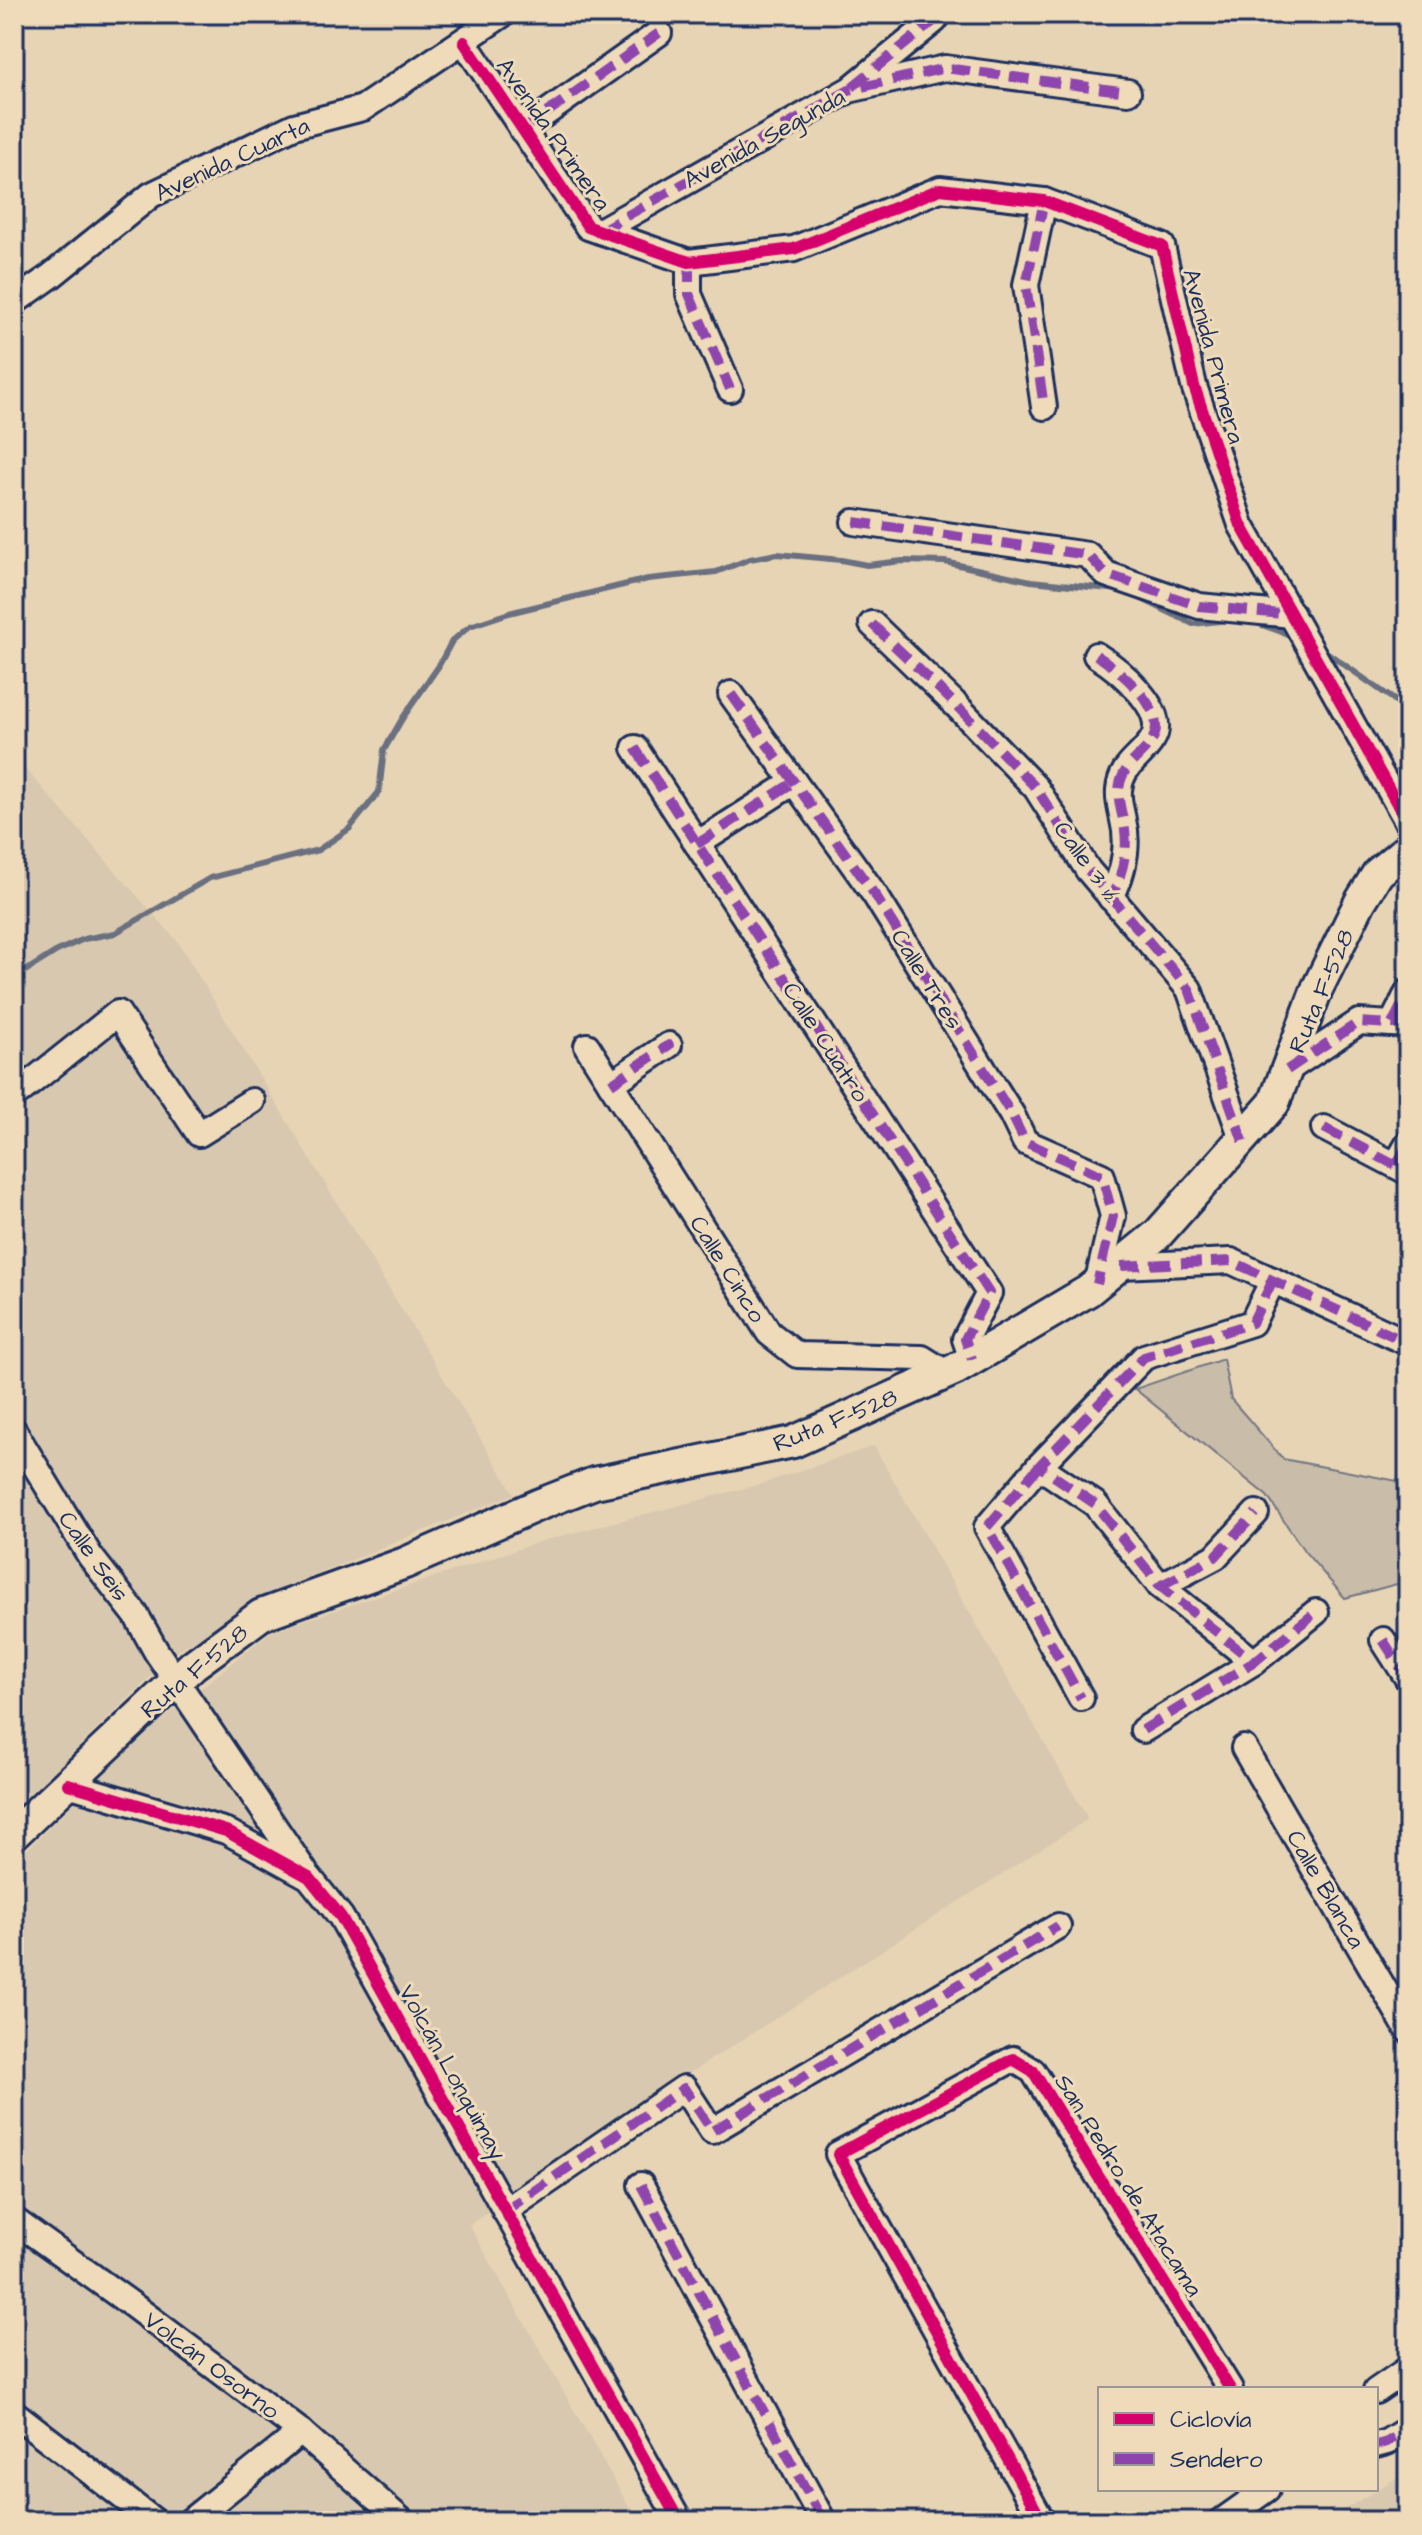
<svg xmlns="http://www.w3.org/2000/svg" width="1422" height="2535" viewBox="0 0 1422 2535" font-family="'Architects Daughter',sans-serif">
  <rect width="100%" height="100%" fill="#e7d4b5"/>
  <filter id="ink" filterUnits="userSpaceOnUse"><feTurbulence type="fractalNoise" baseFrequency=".0125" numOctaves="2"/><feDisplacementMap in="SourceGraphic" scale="16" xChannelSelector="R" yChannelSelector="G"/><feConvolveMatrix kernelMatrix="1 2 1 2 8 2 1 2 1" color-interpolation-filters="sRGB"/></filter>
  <g filter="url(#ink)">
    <!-- built -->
    <g fill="#d8c8af">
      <polygon points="14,756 178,942 514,1494 268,1594 177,1651 14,1810"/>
      <polygon points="874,1446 1088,1819 690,2073 469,2225 637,2521 14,2521 14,1862 142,1736 270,1632 542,1541 761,1484"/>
      <polygon points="1408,2471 1408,2521 1325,2521"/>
    </g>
    <!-- green -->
    <polygon fill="#c9bca9" stroke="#727684" stroke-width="2" points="1223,1359 1231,1399 1283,1459 1408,1483 1408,1581 1345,1598 1305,1552 1267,1496 1135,1389"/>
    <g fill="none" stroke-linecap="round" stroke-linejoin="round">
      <!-- stream -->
      <g stroke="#6b7080" stroke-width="6">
        <polyline points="1138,597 1193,624 1228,620"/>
        <polyline points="1251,621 1293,636"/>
        <polyline points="1322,649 1393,699 1408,713"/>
        <polyline points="14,978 57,951 84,939 115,933 210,878 318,850 349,829 379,792 384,750 402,719 438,667 452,641 470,626 509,613 648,579 716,572 750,559 777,554 841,560 867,565 903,561 945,562 1031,581 1120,590"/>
      </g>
      <defs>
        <g id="minor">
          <polyline points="464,42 588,227 689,262 794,249 940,189 1044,201 1162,246 1194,386 1241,525 1408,823"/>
          <polyline points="854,86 935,20 938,14"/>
          <polyline points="522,130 659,33"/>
          <polyline points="1044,201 1026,285 1044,407"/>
          <polyline points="600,231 849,90 945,68 1128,92"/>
          <polyline points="689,262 689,294 730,389"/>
          <polyline points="14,302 51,276 151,195 294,126 363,108 503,14"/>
          <polyline points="854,522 1088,555 1106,574 1199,606 1292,615"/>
          <polyline points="872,624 954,703 1036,788 1088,870 1189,989 1243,1141"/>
          <path d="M1096 655C1117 668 1171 711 1152 740 1140 759 1121 765 1119 790 1118 801 1121 809 1123 820 1130 847 1123 873 1111 898"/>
          <polyline points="731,694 875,895 1012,1115 1025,1142 1102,1176 1113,1216 1097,1284"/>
          <polyline points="635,748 989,1293 965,1339 972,1359"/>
          <polyline points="697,844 794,782"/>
          <polyline points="1392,1024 1408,992"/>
          <polyline points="587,1046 769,1333 797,1355 922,1358 946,1373"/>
          <polyline points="1287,1070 1359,1022 1408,1025"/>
          <polyline points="611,1084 669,1045 642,1063"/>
          <polyline points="14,1096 118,1013 199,1134 252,1101"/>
          <polyline points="1324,1128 1408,1172"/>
          <polyline points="1396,1165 1408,1144"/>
          <polyline points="1121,1266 1231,1261 1408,1343"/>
          <polyline points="1273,1280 1252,1323 1144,1357 1039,1466 1095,1504 1160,1586 1254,1662 1316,1612"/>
          <polyline points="14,1431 90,1556 136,1615 156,1651 305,1872"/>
          <polyline points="1039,1466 987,1527 1081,1698"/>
          <polyline points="1160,1586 1215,1557 1256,1513"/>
          <polyline points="1383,1640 1408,1679"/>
          <polyline points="1143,1730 1254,1662"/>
          <polyline points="1244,1748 1408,2030"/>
          <polyline points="68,1784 226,1831 309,1877 341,1917 679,2521"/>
          <polyline points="641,2185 823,2521"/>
          <polyline points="505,2211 684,2088 712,2131 1058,1926"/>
          <polyline points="14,2220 131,2304 301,2432 402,2521"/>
          <polyline points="1376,2391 1408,2369"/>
          <polyline points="14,2413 154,2521"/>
          <polyline points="1376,2445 1387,2442 1408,2429"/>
          <polyline points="190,2521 301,2432"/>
          <polyline points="1042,2521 838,2154 1013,2059 1033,2071 1230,2389"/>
          <polyline points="1222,2521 1267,2489"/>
        </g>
        <polyline id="major" points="14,1834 193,1665 261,1615 405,1563 538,1505 594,1483 793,1442 956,1369 1088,1291 1158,1234 1274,1103 1317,989 1360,902 1378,873 1408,848"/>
      </defs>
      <!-- minor casing -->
      <use href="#minor" stroke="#1b2f5e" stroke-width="30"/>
      <!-- major casing -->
      <use href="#major" stroke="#1b2f5e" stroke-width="36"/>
      <!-- minor -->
      <use href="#minor" stroke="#efdbb9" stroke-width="24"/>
      <!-- major -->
      <use href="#major" stroke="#efdbb9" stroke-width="30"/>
      <!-- quiet -->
      <g stroke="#8e44ad" stroke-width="10" stroke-dasharray="20 10" stroke-linecap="butt">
        <polyline points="852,87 935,20 938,14"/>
        <polyline points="522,130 659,33"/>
        <polyline points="1044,201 1026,285 1044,407"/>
        <polyline points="600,231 849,90 945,68 1128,92"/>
        <polyline points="689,262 689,294 730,389"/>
        <polyline points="854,522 1088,555 1106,574 1199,606 1292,615"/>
        <polyline points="872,624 954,703 1036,788 1088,870 1189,989 1243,1141"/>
        <path d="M1096 655C1117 668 1171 711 1152 740 1140 759 1121 765 1119 790 1118 801 1121 809 1123 820 1130 847 1123 873 1111 898"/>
        <polyline points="731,694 875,895 1012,1115 1025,1142 1102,1176 1113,1216 1097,1284"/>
        <polyline points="635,748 989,1293 965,1339 972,1359"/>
        <polyline points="697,844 794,782"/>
        <polyline points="1392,1024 1408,992"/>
        <polyline points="1287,1070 1359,1022 1408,1025"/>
        <polyline points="611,1084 669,1045 642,1063"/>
        <polyline points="1324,1128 1408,1172"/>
        <polyline points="1396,1165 1408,1144"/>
        <polyline points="1121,1266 1231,1261 1408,1343"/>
        <polyline points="1273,1280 1252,1323 1144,1357 1039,1466 1095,1504 1160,1586 1254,1662 1316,1612"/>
        <polyline points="1039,1466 987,1527 1081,1698"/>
        <polyline points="1160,1586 1215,1557 1256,1513"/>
        <polyline points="1383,1640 1408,1679"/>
        <polyline points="1143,1730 1254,1662"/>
        <polyline points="641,2185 823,2521"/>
        <polyline points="505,2211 684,2088 712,2131 1058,1926"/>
        <polyline points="1376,2445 1387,2442 1408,2429"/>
      </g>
      <defs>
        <g id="cycleway">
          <polyline points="464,42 588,227 689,262 794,249 940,189 1044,201 1162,246 1194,386 1241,525 1408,823"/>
          <polyline points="68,1784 226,1831 309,1877 341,1917 679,2521"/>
          <polyline points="1042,2521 838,2154 1013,2059 1033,2071 1230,2389"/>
        </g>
      </defs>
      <!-- cycleway casing -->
      <use href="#cycleway" stroke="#efdbb9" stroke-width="17"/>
      <!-- cycleway -->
      <use href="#cycleway" stroke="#d6006c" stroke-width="12"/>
    </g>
  </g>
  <g text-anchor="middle" stroke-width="6" stroke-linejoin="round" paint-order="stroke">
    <!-- street labels -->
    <g font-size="24" fill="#1b2f5e" stroke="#efdbb9">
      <text transform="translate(554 134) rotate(55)" y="8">Avenida Primera</text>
      <text transform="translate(764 138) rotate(-29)" y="8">Avenida Segunda</text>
      <text transform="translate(232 159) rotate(-25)" y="8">Avenida Cuarta</text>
      <text transform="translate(1214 356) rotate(75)" y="8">Avenida Primera</text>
      <text transform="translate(1088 863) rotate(54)" y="8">Calle 3 ½</text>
      <text transform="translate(927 979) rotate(58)" y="8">Calle Tres</text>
      <text transform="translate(1321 991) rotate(-67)" y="8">Ruta F-528</text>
      <text transform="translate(826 1042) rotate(57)" y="8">Calle Cuatro</text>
      <text transform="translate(728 1269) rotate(58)" y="8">Calle Cinco</text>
      <text transform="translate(835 1420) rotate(-22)" y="8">Ruta F-528</text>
      <text transform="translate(94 1556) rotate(55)" y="8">Calle Seis</text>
      <text transform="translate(194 1671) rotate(-40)" y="8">Ruta F-528</text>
      <text transform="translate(1326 1889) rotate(60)" y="8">Calle Blanca</text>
      <text transform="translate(453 2072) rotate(61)" y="8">Volcán Lonquimay</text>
      <text transform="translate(1129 2185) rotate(58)" y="8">San Pedro de Atacama</text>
      <text transform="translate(212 2365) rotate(37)" y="8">Volcán Osorno</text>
    </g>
  </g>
  <!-- margin -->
  <rect width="1422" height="2535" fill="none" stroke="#efdbb9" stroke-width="48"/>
  <rect x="24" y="24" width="1374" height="2487" fill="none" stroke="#1b2f5e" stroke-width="3" filter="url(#ink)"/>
  <!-- legend -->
  <rect x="1098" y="2387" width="280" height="104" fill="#efdbb9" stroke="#9a9695" stroke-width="2"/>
  <rect x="1114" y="2413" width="40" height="12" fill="#d6006c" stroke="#9a9695" stroke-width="2"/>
  <text x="1170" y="2427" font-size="24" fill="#1b2f5e">Ciclovía</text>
  <rect x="1114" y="2453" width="40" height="12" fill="#8e44ad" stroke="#9a9695" stroke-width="2"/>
  <text x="1170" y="2467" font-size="24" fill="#1b2f5e">Sendero</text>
</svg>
